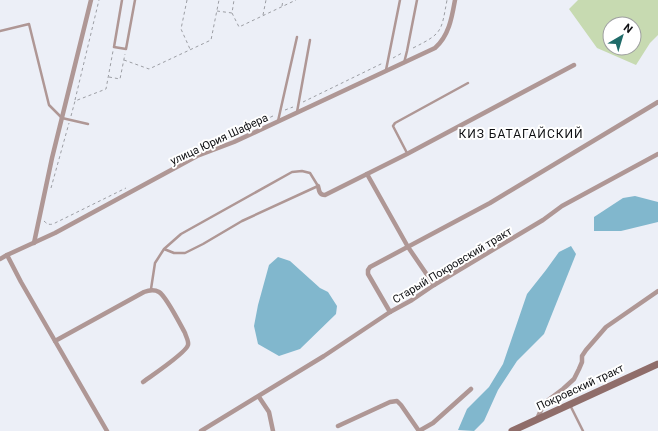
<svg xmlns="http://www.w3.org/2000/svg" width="658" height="431" viewBox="0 0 658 431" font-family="Roboto,sans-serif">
  <rect width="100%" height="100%" fill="#eceff7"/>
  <!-- green -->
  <path fill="#c7dab1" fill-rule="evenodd" d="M578 0H658V35L650 43 636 65 597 48 569 9ZM610 24H634V48H610Z"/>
  <!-- water -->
  <g fill="#81b7cd">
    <polygon points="635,196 658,202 658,222 621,231 594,231 594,217 623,198"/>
    <polygon points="571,246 576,254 544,334 517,361 498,390 484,421 474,431 458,430 467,409 489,387 503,364 527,294 546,270 559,252"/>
    <polygon points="278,257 290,261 320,288 328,292 337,306 336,314 300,349 279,356 258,344 254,326 258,305 269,265"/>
  </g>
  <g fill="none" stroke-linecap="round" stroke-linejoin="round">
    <!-- path -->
    <g stroke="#9c9ea4" stroke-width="1" stroke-dasharray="3 3" stroke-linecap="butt">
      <polyline points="187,0 181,29 190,49"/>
      <polyline points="282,6 283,0"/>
      <polyline points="217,11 232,13 234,0"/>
      <polyline points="232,13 239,27 296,0"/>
      <polyline points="263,15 266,0"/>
      <path d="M413 48C443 33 441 32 447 0"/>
      <polyline points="393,58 402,53"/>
      <polyline points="124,60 149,69 211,40 219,0"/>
      <polyline points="109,77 120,79 125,54"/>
      <polyline points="75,100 99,0"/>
      <polyline points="303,102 383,63"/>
      <polyline points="285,110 293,107"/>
      <polyline points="71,116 75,101 106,89 113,51"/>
      <polyline points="227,138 275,115"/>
      <polyline points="51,188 69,123"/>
      <path d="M44 221C47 224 49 225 53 224L126 188"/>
    </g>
    <!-- service -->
    <g stroke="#af9795" stroke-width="2.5">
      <polyline points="122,0 114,47 126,49 135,0"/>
      <polyline points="0,31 29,24 49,105 62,118 88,124"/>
      <polyline points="404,63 407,51 417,0"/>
      <polyline points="386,70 400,0"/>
      <polyline points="297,112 310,40"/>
      <polyline points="278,121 297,37"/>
      <polyline points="407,153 394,128 393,126 395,123 468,83"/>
      <polyline points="151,289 155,263 164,249 181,234 292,172 302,171 310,173 318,186 242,221 203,244 185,253 174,253 164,249"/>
      <polyline points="570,405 583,431"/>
    </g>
    <!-- minor -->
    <g stroke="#af9795" stroke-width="4.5">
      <path d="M318 186C319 190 319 195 325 195L367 174"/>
      <polyline points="34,243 52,158 91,0"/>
      <path d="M7 255 55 233 197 156 234 142 435 48C449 36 452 17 455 0"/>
      <polyline points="0,259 7,255 21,282 107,431"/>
      <polyline points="434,285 408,247 367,174 407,154 574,65"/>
      <polyline points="390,312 368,274 368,270 370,267 490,203 658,102"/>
      <path d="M55 341 144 292C149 290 154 289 159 292 166 296 180 324 185 333 186 337 189 341 188 345 186 353 151 376 143 382"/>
      <polyline points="259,397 269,412 273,431"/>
      <polyline points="537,419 542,408 547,401 563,389 574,379 579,369 582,362 582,356 586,350 606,327 658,291"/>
      <polyline points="338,426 390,402 397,401 401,405 419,431"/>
      <polyline points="201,431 324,356 390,312 412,300 434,285 543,220 562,206 658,154"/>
      <polyline points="419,431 433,423 471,389"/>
    </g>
    <!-- secondary -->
    <polyline stroke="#8f6d6a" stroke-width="7" points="512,431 658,364"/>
  </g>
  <g text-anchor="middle" stroke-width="4" stroke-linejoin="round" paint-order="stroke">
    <!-- street labels -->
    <g font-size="11" fill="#0d0e11" stroke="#fff">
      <text transform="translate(219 139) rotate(-25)" y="4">улица Юрия Шафера</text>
      <text transform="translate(452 265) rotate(-31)" y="4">Старый Покровский тракт</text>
      <text transform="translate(580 387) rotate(-25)" y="4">Покровский тракт</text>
    </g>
    <!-- neighbourhood labels -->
    <g font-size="12" letter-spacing="1" fill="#0d0e11" stroke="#fff">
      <text x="521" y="138">КИЗ БАТАГАЙСКИЙ</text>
    </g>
  </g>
  <!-- north arrow -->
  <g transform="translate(622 36) rotate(38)"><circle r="19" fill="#ffffff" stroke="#9e9fa0"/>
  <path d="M0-3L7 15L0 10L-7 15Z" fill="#1f6b69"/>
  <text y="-6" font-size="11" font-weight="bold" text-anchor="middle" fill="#0d0e11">N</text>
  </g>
</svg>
